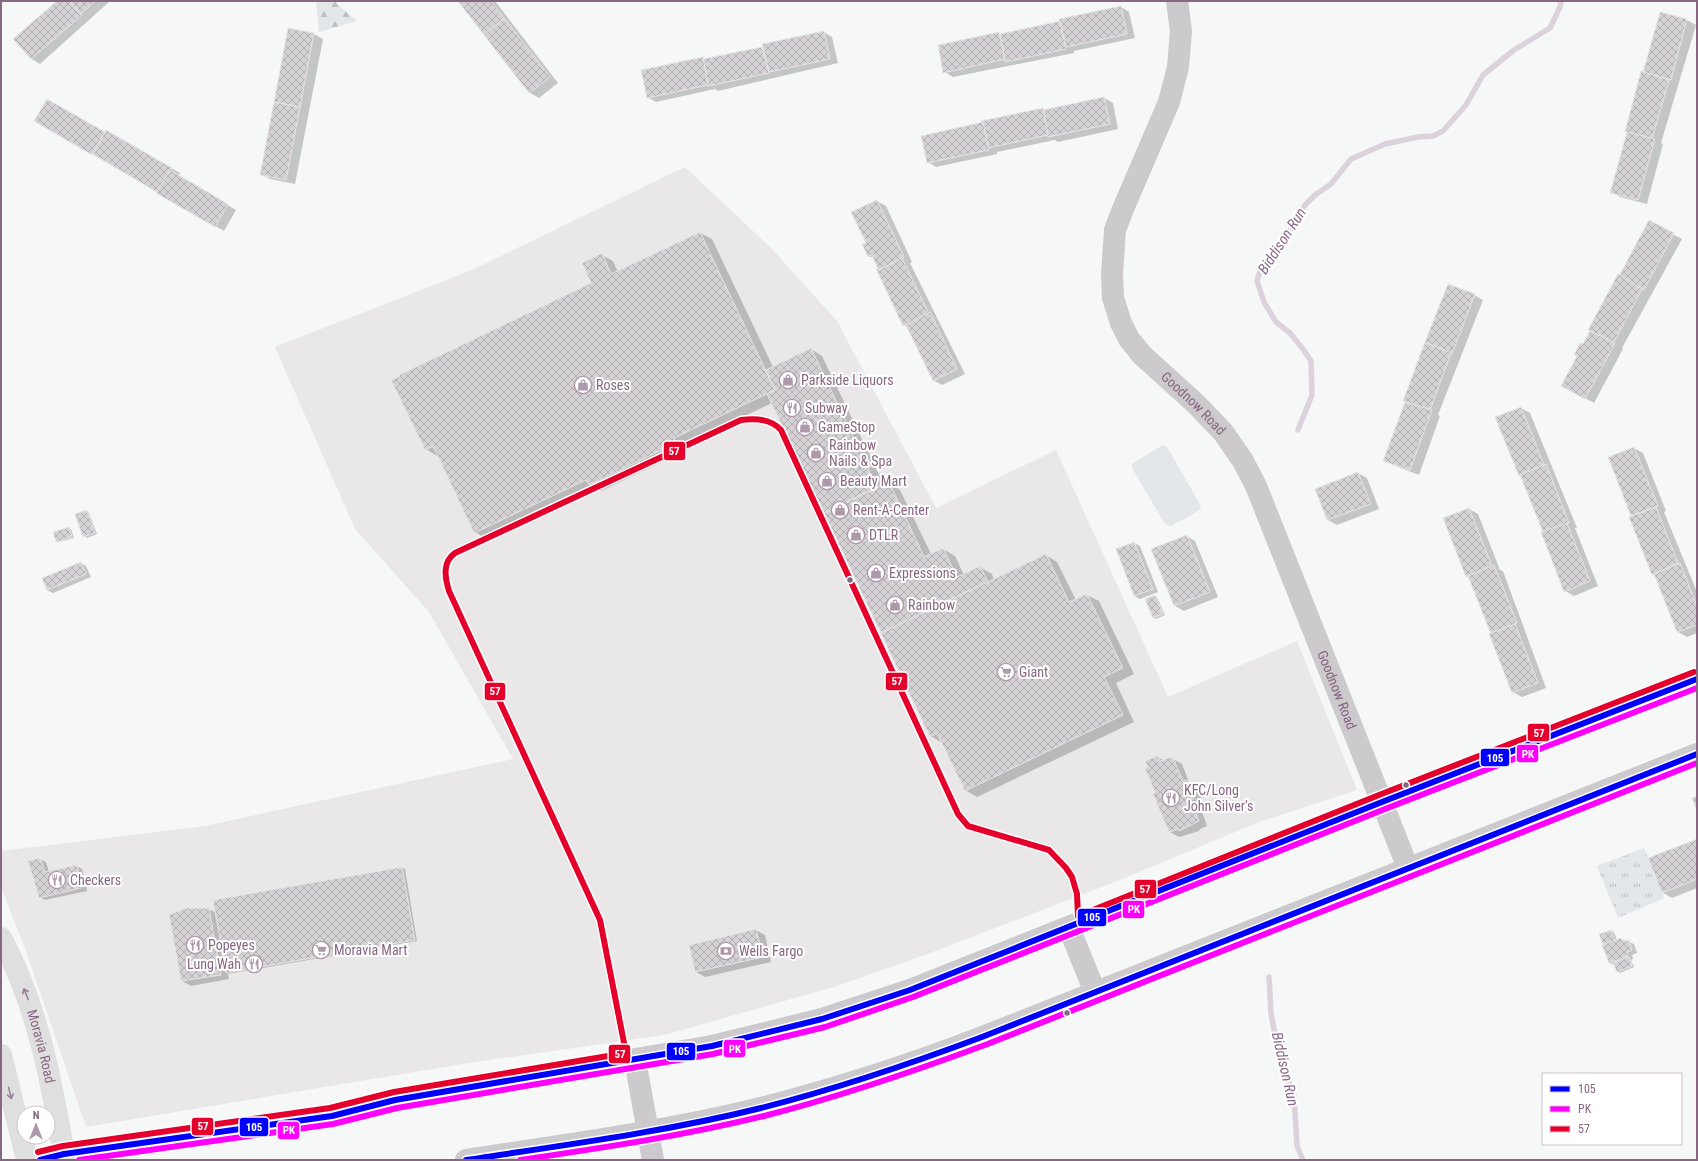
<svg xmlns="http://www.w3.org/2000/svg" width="1698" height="1161" viewBox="0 0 1698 1161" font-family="'Roboto Condensed',sans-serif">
  <defs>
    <pattern id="grass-tufts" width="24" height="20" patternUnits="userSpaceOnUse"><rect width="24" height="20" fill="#e3e7e9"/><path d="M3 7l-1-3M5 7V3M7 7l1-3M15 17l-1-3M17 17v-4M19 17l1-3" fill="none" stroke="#bebfc2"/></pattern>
    <pattern id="forest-firs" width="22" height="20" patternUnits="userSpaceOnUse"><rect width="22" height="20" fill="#e3e7e9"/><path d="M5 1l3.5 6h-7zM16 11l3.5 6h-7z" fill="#bebfc2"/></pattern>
    <pattern id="building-cross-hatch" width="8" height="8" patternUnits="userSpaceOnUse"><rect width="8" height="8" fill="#d4d2d4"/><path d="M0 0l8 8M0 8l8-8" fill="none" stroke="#b2aeb1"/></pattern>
  </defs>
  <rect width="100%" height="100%" fill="#f6f7f7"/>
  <!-- built -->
  <polygon fill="#e9e7e8" points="685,167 772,249 837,321 936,508 1056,450 1168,697 1297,641 1357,790 1259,822 1115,882 922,956 834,987 664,1035 462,1064 86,1127 26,951 1,887 1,851 205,826 513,759 429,612 355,529 275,347 472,270"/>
  <!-- grass -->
  <polygon fill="url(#grass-tufts)" points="1644,848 1664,898 1618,918 1597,866"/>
  <!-- forest -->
  <polygon fill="url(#forest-firs)" points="316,1 337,1 336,3 357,21 319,32"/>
  <!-- pitch -->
  <polygon fill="#e3e7e9" points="1163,445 1167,447 1201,506 1200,510 1171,526 1165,524 1132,468 1132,464"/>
  <!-- shadow -->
  <g fill="#0003">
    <polygon points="58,1 110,1 40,64 32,59 14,39"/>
    <polygon points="459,1 495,1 558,83 539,98 530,93"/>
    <polygon points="1121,7 1129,12 1135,38 1074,51 1074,53 953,77 944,72 939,46 999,33 1002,35"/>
    <polygon points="1660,13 1687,20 1696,25 1661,143 1663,144 1647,204 1620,197 1612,192 1628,133 1626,131"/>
    <polygon points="289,29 314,34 323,39 295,184 270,179 261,174"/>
    <polygon points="824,32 832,37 838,63 718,91 715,89 656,102 647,97 642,71 764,47"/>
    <polygon points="1104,98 1113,103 1118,129 1058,142 1055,140 997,152 997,154 936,167 928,162 983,124 983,121"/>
    <polygon points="35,121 105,134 106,131 180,173 178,176 236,210 224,231"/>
    <polygon points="877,201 886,206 912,262 910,263 965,374 942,385 933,380 908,328 904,325 875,259 869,256 867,243"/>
    <polygon points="1649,222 1682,239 1622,348 1623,349 1594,403 1570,390 1583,345"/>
    <polygon points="700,233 712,239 773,367 811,349 822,356 884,485 889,483 900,490 931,554 943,549 955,556 964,575 980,567 992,574 994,580 1046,555 1057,562 1076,600 1087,595 1099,601 1134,674 1116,683 1134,722 977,797 965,790 942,743 931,736 772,403 685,445 687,450 601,491 595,487 487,539 475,532 439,455 437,456 426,449 592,284 602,255 613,261 618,272"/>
    <polygon points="1474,295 1483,300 1438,415 1440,416 1419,475 1393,465 1385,460 1426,343"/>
    <polygon points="1521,408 1530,413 1577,528 1575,528 1598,586 1574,596 1565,591 1544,532"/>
    <polygon points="1634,448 1643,453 1666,511 1664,512 1697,592 1697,633 1687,637 1678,632 1656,576 1653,574 1632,516 1609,458"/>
    <polygon points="1358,473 1367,478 1379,509 1337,525 1328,520 1317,489"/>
    <polygon points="1469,509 1478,514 1500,570 1503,571 1546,688 1522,697 1513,692 1470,578 1467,576"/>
    <polygon points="87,511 89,513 97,534 87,538 84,536"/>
    <polygon points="69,528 71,529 74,538 59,542 56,541"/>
    <polygon points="1187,536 1195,541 1218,597 1184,611 1175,606"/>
    <polygon points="1134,543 1140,546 1158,592 1140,599 1134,596"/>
    <polygon points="81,563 86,566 91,577 53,593 47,590"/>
    <polygon points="1155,596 1157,597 1165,615 1156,619 1153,617"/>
    <polygon points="1158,757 1164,761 1171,758 1182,764 1189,782 1196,786 1203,803 1200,806 1207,826 1200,829 1199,831 1179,837 1170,832 1164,820 1156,793"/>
    <polygon points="1697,840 1697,888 1672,898 1663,893 1650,859"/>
    <polygon points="40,859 46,862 49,872 76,866 82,869 87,891 45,900 39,897"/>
    <polygon points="402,868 405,869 417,941 228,974 229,979 191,986 182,981 209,909 216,913 214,901"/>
    <polygon points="756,930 765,935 771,962 705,977 696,972 690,945"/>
    <polygon points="1611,931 1614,932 1617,940 1621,939 1634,944 1637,953 1632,955 1633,959 1631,960 1634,967 1620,973 1617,971 1615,966 1610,963 1604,944"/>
  </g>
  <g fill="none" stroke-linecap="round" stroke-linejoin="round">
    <!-- stream -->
    <g stroke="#dbd2dc" stroke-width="5.5">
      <polyline points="1298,430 1312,395 1311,361 1303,349 1290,333 1276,322 1264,302 1257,281 1260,271 1284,240 1305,205 1315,195 1331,184 1351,159 1385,144 1418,137 1433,136 1443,131 1466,105 1483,75 1514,50 1550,28 1560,7 1561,1"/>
      <polyline points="1269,977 1271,1013 1277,1046 1294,1096 1297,1146 1303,1160"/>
    </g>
  </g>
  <!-- building -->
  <g fill="url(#building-cross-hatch)" stroke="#e6e6e6">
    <polygon points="57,1 69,1 82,15 31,59 13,39"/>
    <polygon points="69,1 95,1 81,14"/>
    <polygon points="458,1 491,1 504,18 484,35"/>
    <polygon points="1121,6 1127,34 1066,47 1059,19"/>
    <polygon points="1660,12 1687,19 1671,80 1643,73"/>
    <polygon points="504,18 550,77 529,93 484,35"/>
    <polygon points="1060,21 1066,49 1005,62 1000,34"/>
    <polygon points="288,28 314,33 300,107 274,102"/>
    <polygon points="824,31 830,59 769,72 762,44"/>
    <polygon points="999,32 1005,59 943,73 938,45"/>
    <polygon points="762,47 769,73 708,86 703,59"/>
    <polygon points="703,57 708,85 647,98 641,70"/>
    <polygon points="1641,71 1669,80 1652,139 1625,132"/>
    <polygon points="1104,97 1110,124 1048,137 1043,110"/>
    <polygon points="47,99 105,132 92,155 34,121"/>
    <polygon points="274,102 300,107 286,180 260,175"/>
    <polygon points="1043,108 1048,135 988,148 981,121"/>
    <polygon points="983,122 989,150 927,163 921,136"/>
    <polygon points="106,130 172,168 157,192 93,154"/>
    <polygon points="1627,132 1655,139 1638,200 1610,193"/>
    <polygon points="170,170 228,204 215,227 156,193"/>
    <polygon points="877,200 904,257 877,271 876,269 878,269 872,255 868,257 862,244 866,243 851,212"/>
    <polygon points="1649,220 1674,233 1644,290 1619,276"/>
    <polygon points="700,232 775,390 674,438 676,443 589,485 586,480 474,533 433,446 425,450 391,380 400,376 399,375 591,283 582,263 602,253 611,274"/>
    <polygon points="902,258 929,314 903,326 877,271"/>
    <polygon points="1618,274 1642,289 1614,342 1588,330"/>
    <polygon points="1448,284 1475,294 1452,354 1425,342"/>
    <polygon points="930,312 957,369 933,381 906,325"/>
    <polygon points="1590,331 1615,343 1585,399 1561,386 1577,356 1574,355 1580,343 1583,344"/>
    <polygon points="1425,342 1451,353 1430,410 1403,401"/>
    <polygon points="811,348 877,487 824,513 767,394 775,390 766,370"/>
    <polygon points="1405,402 1432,410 1410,470 1383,461"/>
    <polygon points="1521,407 1544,465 1519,476 1495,417"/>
    <polygon points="1634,447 1658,506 1631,516 1608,457"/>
    <polygon points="1546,464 1569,523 1543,532 1520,475"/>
    <polygon points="1358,472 1371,504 1327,520 1315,489"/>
    <polygon points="889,482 924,557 943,548 957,577 980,566 988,582 881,633 824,513"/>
    <polygon points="1656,507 1678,563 1652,575 1629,517"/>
    <polygon points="1469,508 1492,566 1466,577 1443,518"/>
    <polygon points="87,510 95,533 83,537 75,514"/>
    <polygon points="1567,523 1590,581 1564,592 1541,532"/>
    <polygon points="69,527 72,537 56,542 53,532"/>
    <polygon points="1187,535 1210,592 1174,606 1151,549"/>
    <polygon points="1134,542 1153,589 1134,596 1116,549"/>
    <polygon points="1046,554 1069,602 1087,594 1123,668 1104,677 1123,715 965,791 937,733 930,737 881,633"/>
    <polygon points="81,562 86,574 47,590 42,578"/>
    <polygon points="1680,563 1697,606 1697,625 1677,632 1654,574"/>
    <polygon points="1494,565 1517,623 1491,634 1468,576"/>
    <polygon points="1155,595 1163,614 1153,618 1145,599"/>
    <polygon points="1515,624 1538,683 1512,693 1489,634"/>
    <polygon points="1158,756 1160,761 1171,757 1172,758 1173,758 1183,781 1188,780 1195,798 1191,801 1199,821 1179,831 1178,829 1169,832 1153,794 1155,792 1145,769 1148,767 1145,761"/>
    <polygon points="1697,796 1697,811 1692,798"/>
    <polygon points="1697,839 1697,879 1662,893 1648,858"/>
    <polygon points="40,858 45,872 77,865 81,888 39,898 28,861"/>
    <polygon points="402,867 415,940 226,973 213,900"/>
    <polygon points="186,908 209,908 221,975 181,981 169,915"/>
    <polygon points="756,929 763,957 695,972 689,945"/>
    <polygon points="1611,930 1615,940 1603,945 1599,934"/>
    <polygon points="1621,938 1623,942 1629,940 1632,950 1627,952 1628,956 1609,963 1602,945"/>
    <polygon points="1629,957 1632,966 1617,972 1613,963"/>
  </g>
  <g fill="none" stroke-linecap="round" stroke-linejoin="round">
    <!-- minor -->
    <g stroke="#cccacc" stroke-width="22">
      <path id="s1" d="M1177 1 1181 31 1178 67 1169 102 1123 209 1115 230 1112 273 1113 298 1121 323 1129 339 1142 355 1195 403 1223 432 1243 461 1256 486 1408 868"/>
      <polyline points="1069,928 1095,992"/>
      <polyline points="635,1060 653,1160"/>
      <polyline points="64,1154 332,1116 395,1100 712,1046 822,1019 910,990 1382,802 1697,679"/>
      <path d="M466 1160C564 1145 664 1132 761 1108 847 1086 931 1058 1013 1025L1697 754"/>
    </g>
    <!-- major -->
    <g stroke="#e0dfe0" stroke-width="22">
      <path id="s2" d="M1 938C38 1006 52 1084 65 1160"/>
      <polyline points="1,1055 27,1160"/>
      <polyline points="40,1160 64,1154"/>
    </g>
    <defs>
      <g id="bus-1">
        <polyline points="40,1160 64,1154 332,1116 395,1100 712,1046 822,1019 910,990 1382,802 1697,679"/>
        <path d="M466 1160C565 1145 664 1132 761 1108 836 1089 910 1064 982 1037L1697 754"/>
      </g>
      <g id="bus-2">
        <polyline points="79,1160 333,1124 397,1108 713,1054 825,1027 913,997 1385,809 1697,688"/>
        <path d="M520 1160C601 1148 683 1136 764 1116 839 1097 912 1072 985 1045L1697 763"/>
      </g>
      <path id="bus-3" d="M38 1152 63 1146 330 1108 394 1092 626 1053 600 920 449 591C445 578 442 562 455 553L741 420C755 418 771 419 781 430L958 814 968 826 1049 850 1066 868 1072 877 1077 894 1078 916 1379 795 1694 672"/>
    </defs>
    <!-- bus-1 casing -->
    <use href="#bus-1" stroke="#fff" stroke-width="9"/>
    <!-- bus-2 casing -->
    <use href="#bus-2" stroke="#fff" stroke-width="9"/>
    <!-- bus-3 casing -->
    <use href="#bus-3" stroke="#fff" stroke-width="9"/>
    <!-- bus-1 -->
    <use href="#bus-1" stroke="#00f" stroke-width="6"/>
    <!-- bus-2 -->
    <use href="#bus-2" stroke="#f0f" stroke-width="6"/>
    <!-- bus-3 -->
    <use href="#bus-3" stroke="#e4002b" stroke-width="6"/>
  </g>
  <!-- one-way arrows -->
  <defs><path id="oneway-shaft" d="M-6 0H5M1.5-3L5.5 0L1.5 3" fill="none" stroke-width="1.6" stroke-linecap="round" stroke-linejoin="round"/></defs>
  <g stroke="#997f95">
    <use href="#oneway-shaft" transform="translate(26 994) rotate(-112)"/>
    <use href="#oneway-shaft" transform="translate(10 1093) rotate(76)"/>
  </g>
  <!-- icons -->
  <defs>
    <symbol id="shop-ring" viewBox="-11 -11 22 22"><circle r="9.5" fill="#fff" stroke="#ae99ab" stroke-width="1.5"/><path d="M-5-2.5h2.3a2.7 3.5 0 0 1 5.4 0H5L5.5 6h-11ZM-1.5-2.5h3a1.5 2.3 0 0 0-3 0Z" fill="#ae99ab"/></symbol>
    <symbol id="restaurant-ring" viewBox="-11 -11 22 22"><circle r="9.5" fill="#fff" stroke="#ae99ab" stroke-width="1.5"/><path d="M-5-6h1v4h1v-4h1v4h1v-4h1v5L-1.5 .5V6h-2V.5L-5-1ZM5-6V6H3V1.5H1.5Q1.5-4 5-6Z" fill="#ae99ab"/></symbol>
    <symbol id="supermarket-ring" viewBox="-11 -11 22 22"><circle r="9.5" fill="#fff" stroke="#ae99ab" stroke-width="1.5"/><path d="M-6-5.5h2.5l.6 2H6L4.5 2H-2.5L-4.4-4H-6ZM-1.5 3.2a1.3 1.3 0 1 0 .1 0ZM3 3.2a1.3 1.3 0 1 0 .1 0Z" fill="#ae99ab"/></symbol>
    <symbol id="bank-ring" viewBox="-11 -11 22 22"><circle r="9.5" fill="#fff" stroke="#ae99ab" stroke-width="1.5"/><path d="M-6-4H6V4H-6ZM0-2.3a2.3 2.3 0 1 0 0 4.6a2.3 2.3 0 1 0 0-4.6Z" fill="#ae99ab"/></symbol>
  </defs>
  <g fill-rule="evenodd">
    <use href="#shop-ring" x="778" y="370" width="20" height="20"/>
    <use href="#shop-ring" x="573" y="375" width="20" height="20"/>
    <use href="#restaurant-ring" x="782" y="398" width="20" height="20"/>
    <use href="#shop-ring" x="795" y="417" width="20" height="20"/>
    <use href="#shop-ring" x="806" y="443" width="20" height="20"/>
    <use href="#shop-ring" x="817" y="471" width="20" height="20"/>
    <use href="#shop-ring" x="830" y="500" width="20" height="20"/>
    <use href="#shop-ring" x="846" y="525" width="20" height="20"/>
    <use href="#shop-ring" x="866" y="563" width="20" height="20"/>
    <use href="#shop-ring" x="885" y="595" width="20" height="20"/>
    <use href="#supermarket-ring" x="996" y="662" width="20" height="20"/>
    <use href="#restaurant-ring" x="1161" y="788" width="20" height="20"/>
    <use href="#restaurant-ring" x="47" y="870" width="20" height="20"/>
    <use href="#restaurant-ring" x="185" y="935" width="20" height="20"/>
    <use href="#supermarket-ring" x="311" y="940" width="20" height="20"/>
    <use href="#bank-ring" x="716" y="941" width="20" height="20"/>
    <use href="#restaurant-ring" x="244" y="954" width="20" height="20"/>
  </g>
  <!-- markers -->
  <g fill="#876782" stroke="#fff" stroke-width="1.5">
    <circle cx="850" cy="580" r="3.5"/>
    <circle cx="1406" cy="785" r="3.5"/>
    <circle cx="1067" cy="1013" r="3.5"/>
  </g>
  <g text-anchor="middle" stroke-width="4" stroke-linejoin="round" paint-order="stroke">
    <!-- poi labels -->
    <g font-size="14" fill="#876782" stroke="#fff" text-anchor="start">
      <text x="801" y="385">Parkside Liquors</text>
      <text x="596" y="390">Roses</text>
      <text x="805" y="413">Subway</text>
      <text x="818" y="432">GameStop</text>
      <text x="829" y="450">Rainbow<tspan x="829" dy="16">Nails &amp; Spa</tspan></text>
      <text x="840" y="486">Beauty Mart</text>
      <text x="853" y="515">Rent-A-Center</text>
      <text x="869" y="540">DTLR</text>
      <text x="889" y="578">Expressions</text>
      <text x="908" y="610">Rainbow</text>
      <text x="1019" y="677">Giant</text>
      <text x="1184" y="795">KFC/Long<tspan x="1184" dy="16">John Silver’s</tspan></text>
      <text x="70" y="885">Checkers</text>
      <text x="208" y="950">Popeyes</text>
      <text x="334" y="955">Moravia Mart</text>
      <text x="739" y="956">Wells Fargo</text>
      <text x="241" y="969" text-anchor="end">Lung Wah</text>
    </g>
    <!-- street labels -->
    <g font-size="14" fill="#876782" stroke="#fff">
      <text dy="5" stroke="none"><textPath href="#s1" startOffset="445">Goodnow Road</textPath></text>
      <text dy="5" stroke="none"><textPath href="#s1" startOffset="769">Goodnow Road</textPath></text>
      <text dy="5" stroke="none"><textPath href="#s2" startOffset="116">Moravia Road</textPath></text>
    </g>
    <!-- water labels -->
    <g font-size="15" font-style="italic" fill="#886889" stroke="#fff">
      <text transform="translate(1282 241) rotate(-57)" y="5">Biddison Run</text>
      <text transform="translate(1285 1069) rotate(77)" y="5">Biddison Run</text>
    </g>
  </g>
  <g stroke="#fff" stroke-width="1.5">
    <rect x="663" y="441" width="23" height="20" rx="4" fill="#e4002b"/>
    <rect x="885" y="672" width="23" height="19" rx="4" fill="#e4002b"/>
    <rect x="484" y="682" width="22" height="19" rx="4" fill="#e4002b"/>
    <rect x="1527" y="723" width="23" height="19" rx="4" fill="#e4002b"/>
    <rect x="1516" y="744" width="23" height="19" rx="4" fill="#f0f"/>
    <rect x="1480" y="748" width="30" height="19" rx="4" fill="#00f"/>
    <rect x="1134" y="879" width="23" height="20" rx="4" fill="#e4002b"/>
    <rect x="1122" y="900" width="23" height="19" rx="4" fill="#f0f"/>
    <rect x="1077" y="908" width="30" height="19" rx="4" fill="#00f"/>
    <rect x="723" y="1039" width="23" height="19" rx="4" fill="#f0f"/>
    <rect x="666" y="1042" width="30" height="19" rx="4" fill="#00f"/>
    <rect x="608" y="1044" width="23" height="20" rx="4" fill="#e4002b"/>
    <rect x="191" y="1117" width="23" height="19" rx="4" fill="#e4002b"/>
    <rect x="239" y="1117" width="30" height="20" rx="4" fill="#00f"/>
    <rect x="277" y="1121" width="23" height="19" rx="4" fill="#f0f"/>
  </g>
  <g font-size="11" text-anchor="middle" font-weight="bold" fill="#fff">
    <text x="674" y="455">57</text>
    <text x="897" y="685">57</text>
    <text x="495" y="695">57</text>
    <text x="1539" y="737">57</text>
    <text x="1528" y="758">PK</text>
    <text x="1495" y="762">105</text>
    <text x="1145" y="893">57</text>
    <text x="1134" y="913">PK</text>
    <text x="1092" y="921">105</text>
    <text x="735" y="1053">PK</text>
    <text x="681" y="1055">105</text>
    <text x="620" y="1058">57</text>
    <text x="203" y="1130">57</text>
    <text x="254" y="1131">105</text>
    <text x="289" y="1134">PK</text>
  </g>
  <!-- border -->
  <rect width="1698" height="1161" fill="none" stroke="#876782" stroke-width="4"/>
  <!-- legend -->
  <rect x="1542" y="1073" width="140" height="72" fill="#ffffff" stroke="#cfc2cd"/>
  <rect x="1550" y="1086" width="20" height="6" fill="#0000ff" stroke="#cfc2cd"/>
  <text x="1578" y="1093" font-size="12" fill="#876782">105</text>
  <rect x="1550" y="1106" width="20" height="6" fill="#ff00ff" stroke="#cfc2cd"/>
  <text x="1578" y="1113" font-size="12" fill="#876782">PK</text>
  <rect x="1550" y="1126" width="20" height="6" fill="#e4002b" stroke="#cfc2cd"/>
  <text x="1578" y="1133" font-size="12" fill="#876782">57</text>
  <!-- north arrow -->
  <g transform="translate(36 1125)"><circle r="19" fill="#ffffff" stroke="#cfc2cd"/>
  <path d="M0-3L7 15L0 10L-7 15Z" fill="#ae99ab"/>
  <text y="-6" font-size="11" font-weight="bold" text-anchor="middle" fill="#876782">N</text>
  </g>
</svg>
